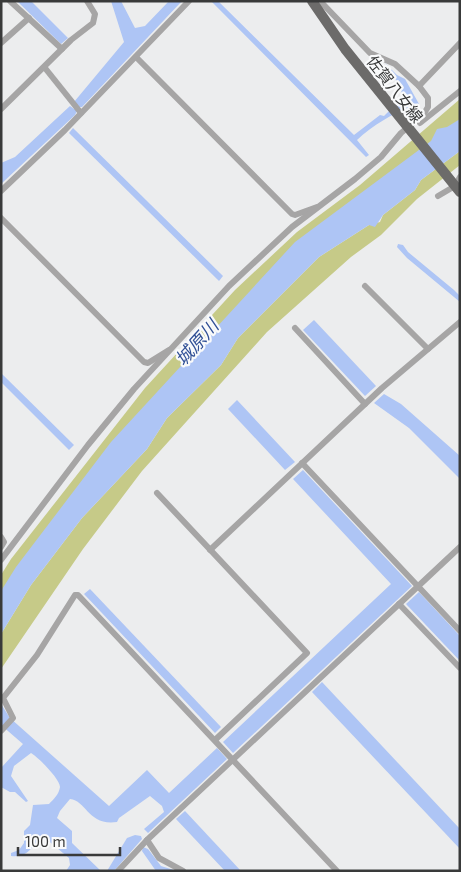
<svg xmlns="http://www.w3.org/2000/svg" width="461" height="872" viewBox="0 0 461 872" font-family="'Exo 2','Noto Sans JP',sans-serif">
  <rect width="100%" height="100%" fill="#ecedee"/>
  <!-- green -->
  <g fill="#c6ca88">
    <polygon points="460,99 460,124 302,246 1,600 1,575 11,559 145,388 235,290 297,232 360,185"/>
    <polygon points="460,151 460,165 417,199 381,235 351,257 267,332 142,471 83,549 1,669 1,634 31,585 82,518 147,449 167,418 221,365 238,338 319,257 369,225 380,222 383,215 415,190 421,180"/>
  </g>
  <!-- water -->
  <g fill="#aec5f5">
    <polygon points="17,1 31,1 68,38 61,44"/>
    <polygon points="111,1 121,1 135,28 145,26 169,1 182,1 82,107 79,107 75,115 1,184 1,163 15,157 70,106 74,109 77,106 74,102 124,42"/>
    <path d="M211 1H218L354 135 380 115 384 116 402 98 401 88 385 63 397 75 405 79 419 104 417 108 412 106C392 114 373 125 357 140L369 155 366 157Z"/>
    <polygon points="460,119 460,151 421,180 415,190 383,215 375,227 369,225 319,257 238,338 221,365 167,418 147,449 82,518 31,585 1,634 1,591 16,567 111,442 295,242 431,141 437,129 447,127"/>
    <polygon points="73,128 223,276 219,281 69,133"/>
    <polygon points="398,244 403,245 408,252 454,290 460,296 460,302 407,258 397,247"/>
    <polygon points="314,320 376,386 365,396 303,330"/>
    <polygon points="1,373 74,445 69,450 1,382"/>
    <polygon points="384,394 401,404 460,456 460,479 409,428 374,403"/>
    <polygon points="237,400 295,462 285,470 228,409"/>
    <polygon points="303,470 412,586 233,753 223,742 391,584 293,479"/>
    <polygon points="90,589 221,727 215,733 84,594"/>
    <polygon points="419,592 460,636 460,661 406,604"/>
    <polygon points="322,682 460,829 460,849 312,692"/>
    <path d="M1 704 10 718 109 806 147 770 169 793 217 748 227 759 148 833 144 829 164 812 162 806 150 796 119 818 117 822C88 826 87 801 70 799L60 811 57 818 72 831V843L101 871H66L70 865 69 858 45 838C31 843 31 858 11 856V853L19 850 24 843V831L30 825 33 805 49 804C54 799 59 794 60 787 60 779 38 757 31 753L14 766 11 776 28 801 26 802 15 792H10L1 787V768L23 744 1 725Z"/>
    <polygon points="185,811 241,871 225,871 176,819"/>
    <polygon points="135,835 141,836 142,839 114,871 107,871 127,838"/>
    <polygon points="143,847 148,849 161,866 177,871 156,871 142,851"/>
  </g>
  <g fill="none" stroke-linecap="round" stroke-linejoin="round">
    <!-- minor -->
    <g stroke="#a6a5a5" stroke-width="6">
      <polyline points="10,1 62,49"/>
      <polyline points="1,43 29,18"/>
      <polyline points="136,57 292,214 295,215 317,207"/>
      <polyline points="45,68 81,113"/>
      <polyline points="419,86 460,43"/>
      <polyline points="1,109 71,40 93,23 95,14 87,1"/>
      <polyline points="420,123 460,91"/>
      <polyline points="1,191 65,130 189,1"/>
      <polyline points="438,196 455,186 460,177"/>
      <polyline points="1,218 144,362 148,363 169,350"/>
      <polyline points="365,286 428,349"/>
      <polyline points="295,328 365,404"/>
      <polyline points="302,463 460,631"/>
      <polyline points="157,493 307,653 215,740"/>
      <polyline points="1,537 4,542 1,547"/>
      <polyline points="210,550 382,388 460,322"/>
      <polyline points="1,560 88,445 134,389 229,286 292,227 355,179 381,157 401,133 423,115 428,107 428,98 419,86 395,64 370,53 320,1"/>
      <polyline points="399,604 460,668"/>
      <polyline points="1,731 13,718 3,698 37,655 75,595 78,595 337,871"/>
      <polyline points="147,840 159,858 183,871"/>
      <polyline points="118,871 147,840 460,547"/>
    </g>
    <!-- primary -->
    <polyline stroke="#6c6b6a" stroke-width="10" points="312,1 345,49 460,192"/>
  </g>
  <g text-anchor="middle" stroke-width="4.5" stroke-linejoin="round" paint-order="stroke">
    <!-- street labels -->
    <g font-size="16" fill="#393a3a" stroke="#f9fafb">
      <text transform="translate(395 89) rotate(52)" y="6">佐賀八女線</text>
    </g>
    <!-- water labels -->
    <g font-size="18" font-style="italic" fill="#315096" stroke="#f9fafb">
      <text transform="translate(197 343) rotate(-48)" y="6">城原川</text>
    </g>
  </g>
  <!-- border -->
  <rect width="461" height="872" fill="none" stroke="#393a3a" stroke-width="5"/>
  <!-- scale -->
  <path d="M18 847v8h102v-8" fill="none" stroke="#393a3a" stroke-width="2.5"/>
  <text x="25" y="847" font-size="15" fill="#393a3a" stroke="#f9fafb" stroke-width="4" paint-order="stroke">100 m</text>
</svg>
